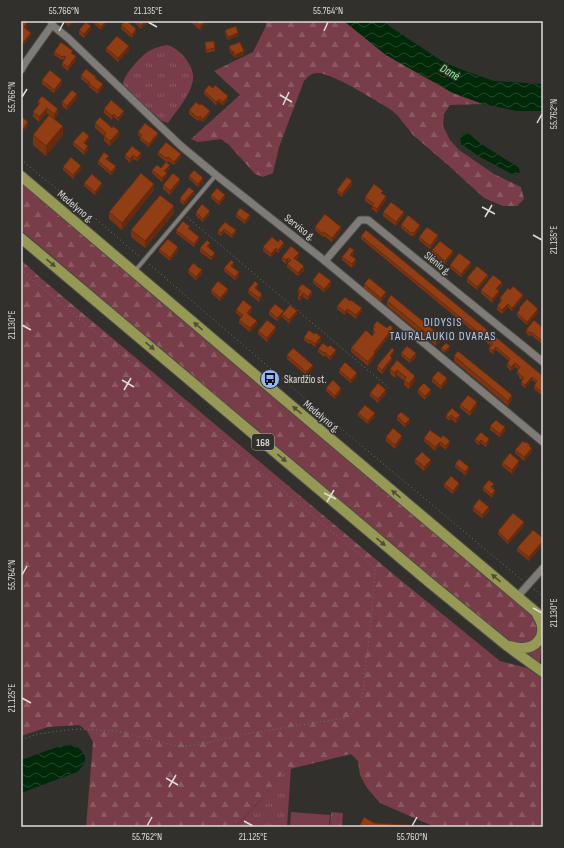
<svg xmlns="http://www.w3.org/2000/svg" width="564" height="848" viewBox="0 0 564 848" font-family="'Sofia Sans Condensed',sans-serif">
  <defs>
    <pattern id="grass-tufts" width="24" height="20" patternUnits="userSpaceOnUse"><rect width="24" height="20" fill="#783d48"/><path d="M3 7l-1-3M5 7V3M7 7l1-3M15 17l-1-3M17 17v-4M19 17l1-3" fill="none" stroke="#8b5962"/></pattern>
    <pattern id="forest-firs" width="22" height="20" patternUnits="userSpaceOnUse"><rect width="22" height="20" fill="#783d48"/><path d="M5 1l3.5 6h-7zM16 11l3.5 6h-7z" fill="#8b5962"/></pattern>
    <pattern id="water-waves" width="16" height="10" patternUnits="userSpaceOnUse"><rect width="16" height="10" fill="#002909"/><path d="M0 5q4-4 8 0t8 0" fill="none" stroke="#25482c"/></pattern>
  </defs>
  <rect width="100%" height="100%" fill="#32302d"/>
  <!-- grass -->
  <g fill="url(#grass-tufts)">
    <path d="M167 45C175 47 184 55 188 62 191 67 194 74 193 80 190 96 177 110 168 123L162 121 127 90C125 88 124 88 123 85 122 76 142 55 149 51 154 48 161 46 167 45Z"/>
    <path d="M539 646 541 647C541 653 540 659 540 666L523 653Z"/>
    <path d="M291 768 287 827H235C244 818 253 809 261 800 269 790 279 771 291 768Z"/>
    <polygon points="331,812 343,813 342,827 330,827"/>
  </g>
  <!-- forest -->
  <g fill="url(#forest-firs)">
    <path d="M265 21H344L386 55 453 93 483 104 450 105 444 114 443 126 450 140 459 150 494 174 521 187 524 199 517 206H503L484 198 448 165 413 135 398 116 390 109C376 101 331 72 317 73 311 73 308 77 304 81L279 147 273 173 263 177 255 174 229 145 221 139 198 142 191 139 240 95 214 71 253 52 266 26Z"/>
    <polygon points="21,182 534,617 539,627 538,636 529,644 512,642 436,583 21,230"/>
    <polygon points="21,260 43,280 398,578 500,661 527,668 543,679 543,827 435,827 380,803 367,788 360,775 358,761 351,754 286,770 276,780 261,800 235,827 86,827 93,742 87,731 79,725 48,727 21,736"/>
  </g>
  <!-- pitch -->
  <polygon fill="#783d48" points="291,812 330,815 329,827 290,827"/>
  <!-- water -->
  <g fill="url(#water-waves)">
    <polygon points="344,21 383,21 392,28 442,61 460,69 494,81 543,84 543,111 517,111 483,104 453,93 386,55"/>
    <path d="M467 132 481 144 518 167C523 175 516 176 510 173L480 157 461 144 460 138 463 134Z"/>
    <path d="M74 745C87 753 89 761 77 772L21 793V760L60 746Z"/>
  </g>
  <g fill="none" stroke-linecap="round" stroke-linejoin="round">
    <defs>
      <polyline id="service" points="134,272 216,175"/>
      <g id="minor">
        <polyline points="51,21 52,25 68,38 181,146 216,175 325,261 543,442"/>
        <polyline points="21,70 25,63 52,25"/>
        <polyline points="325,261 360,220 368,220 543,362"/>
        <polyline points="518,596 543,568"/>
      </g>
      <g id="primary">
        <polyline points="21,176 306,418 543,618"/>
        <polyline points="21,238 430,583 506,645 543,672"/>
        <path d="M510 646C514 647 518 648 523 648 536 648 546 636 541 622 540 619 538 617 537 614"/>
      </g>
    </defs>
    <!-- service casing -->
    <use href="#service" stroke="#4d4b48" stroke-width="5.5"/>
    <!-- minor casing -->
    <use href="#minor" stroke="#4d4b48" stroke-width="9"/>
    <!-- primary casing -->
    <use href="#primary" stroke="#4d4b48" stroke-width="12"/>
    <!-- path -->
    <g stroke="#72706e" stroke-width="1" stroke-dasharray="1 3" stroke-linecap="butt">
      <polyline points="21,159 38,174 96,219 140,257"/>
      <polyline points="187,217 389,388"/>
      <polyline points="149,264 307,400 522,580"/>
      <path d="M21 270 374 567 375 572 370 630 362 697C358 707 353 712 345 718L245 734 201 744 180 747 117 731 78 729 59 731 38 734 21 740"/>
      <polyline points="534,589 543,596"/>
    </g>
    <!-- service -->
    <use href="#service" stroke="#7f7c78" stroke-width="3.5"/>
    <!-- minor -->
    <use href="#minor" stroke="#7f7c78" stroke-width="7"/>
    <!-- primary -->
    <use href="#primary" stroke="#969954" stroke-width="10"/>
  </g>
  <!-- wall -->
  <g fill="#7d3511">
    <polygon points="66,21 75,21 69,27 66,24"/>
    <polygon points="91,21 106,21 106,24 101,30"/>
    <polygon points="133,21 146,21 146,24 141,29"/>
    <polygon points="192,21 207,21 200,30 192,23"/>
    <polygon points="121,25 136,32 132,38 121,29"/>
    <polygon points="91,29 84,38 79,34 79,30"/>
    <polygon points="225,30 238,36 228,40 225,34"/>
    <polygon points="205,42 215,48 215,51 206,53"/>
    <polygon points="229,46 244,55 235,58 233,55 232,55 229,49"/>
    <polygon points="106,48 129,50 118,62 106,51"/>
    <polygon points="54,52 73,54 76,60 68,71 62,66 62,63 64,60 63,59 62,60 54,55"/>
    <polygon points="81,75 96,79 103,87 98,94 89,87 89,85 81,79"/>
    <polygon points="42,80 62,84 54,93 42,84"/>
    <polygon points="204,91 228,100 223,105 219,102 216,105 204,94"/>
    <polygon points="77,98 67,110 62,106 62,102"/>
    <polygon points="38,101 58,114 54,119 63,135 46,156 33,145 33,135 49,115 47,113 39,122 33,117 33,112 38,106"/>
    <polygon points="104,109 124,114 118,121 114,117 112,120 104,113"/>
    <polygon points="189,110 210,114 203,122 200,119 198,121 189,114"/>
    <polygon points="95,123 119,136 110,146 104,141 104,136 95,128"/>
    <polygon points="138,132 158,136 149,147 140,140 140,137 138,135"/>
    <polygon points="89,139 85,144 88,150 84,155 73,145 73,142"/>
    <polygon points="132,146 141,157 137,161 133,159 130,163 125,158 125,155"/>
    <polygon points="158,152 181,157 174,165 168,161 167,162 170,168 166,172 167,176 162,182 152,173 152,170 161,168 166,162 158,155"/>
    <polygon points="109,159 108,160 116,169 111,175 98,164 98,161"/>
    <polygon points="63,167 81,169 73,179 63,170"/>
    <polygon points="189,176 203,181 198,187 189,179"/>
    <polygon points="180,182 170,195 163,189 163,185"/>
    <polygon points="84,183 102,186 95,195 84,186"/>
    <polygon points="352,185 342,197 337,193 337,190"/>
    <polygon points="154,190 122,230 109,219 109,212"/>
    <polygon points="194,194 184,205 180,202 180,198"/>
    <polygon points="383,194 386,200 377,213 372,209 372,206 365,201 365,197"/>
    <polygon points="211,195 225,198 219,205 211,198"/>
    <polygon points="196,212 210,214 203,222 196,216"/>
    <polygon points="383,212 404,215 396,226 383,216"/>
    <polygon points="174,213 145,248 131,237 131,230"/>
    <polygon points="236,214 250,218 245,224 236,217"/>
    <polygon points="225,222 236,233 232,238 224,232 221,236 218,234 218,230"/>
    <polygon points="401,225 420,228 414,236 412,235 411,236 401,228"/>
    <polygon points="315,227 341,230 332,242 324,236 323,237 315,230"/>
    <polygon points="176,230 190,230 199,240 194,247 176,233"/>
    <polygon points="361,236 543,376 543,396 534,389 534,386 536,383 532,380 525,388 521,385 521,382 522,380 519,378 519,376 517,374 517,371 518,369 515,367 511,371 507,367 507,364 509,361 496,350 493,354 489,351 489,348 491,346 361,239"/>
    <polygon points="419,237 438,239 430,249 419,240"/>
    <polygon points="210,246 209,248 215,256 211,260 200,252 200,248"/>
    <polygon points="284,246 278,253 276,251 271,257 263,251 263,247"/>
    <polygon points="159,249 178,251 170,261 159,252"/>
    <polygon points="432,250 453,254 445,264 432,254"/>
    <polygon points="354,254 352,256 356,263 352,268 342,260 342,257"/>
    <polygon points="299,256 296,260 304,270 298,276 287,267 287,264 289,262 288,261 286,264 282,261 282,257"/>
    <polygon points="450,265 471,266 461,277 450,268"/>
    <polygon points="234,266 233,267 239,276 235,280 224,271 224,268"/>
    <polygon points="188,270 202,274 196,280 188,273"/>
    <polygon points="467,278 488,278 477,290 467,282"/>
    <polygon points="313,280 331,285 324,292 313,283"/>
    <polygon points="364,284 386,296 381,302 364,288"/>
    <polygon points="502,286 498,290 499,294 492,303 481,293 481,290"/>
    <polygon points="258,287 257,289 262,297 259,302 248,293 248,290"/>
    <polygon points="298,289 312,295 308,300 303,297 300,301 298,299 298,295 299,293 298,292"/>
    <polygon points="211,290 228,292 220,301 211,293"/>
    <polygon points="510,290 523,298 512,311 508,307 502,314 497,310 497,306 501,302 500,301 500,298"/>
    <polygon points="350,301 362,311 356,319 347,312 345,315 337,309 337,306"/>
    <polygon points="387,301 441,340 436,346 387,306"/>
    <polygon points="519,308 538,313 527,325 517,316 517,313 519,311"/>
    <polygon points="236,310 252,311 249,315 257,324 250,332 239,323 239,320 241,317 236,313"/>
    <polygon points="269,311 284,312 297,314 289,323 282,317 282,316 277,321 269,315"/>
    <polygon points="373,326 387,328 393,331 375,354 375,357 368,366 351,352 351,348 372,336 373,334"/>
    <polygon points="542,327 541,343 531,335 530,337 526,333 526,330"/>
    <polygon points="276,330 267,342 258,334 258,331"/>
    <polygon points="304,337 321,341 315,347 310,343 309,344 304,340"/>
    <polygon points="441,348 450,348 445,353 441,350"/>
    <polygon points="318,349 336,353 330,360 325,355 324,357 318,352"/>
    <polygon points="394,353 391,357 392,361 382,374 377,370 377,366"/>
    <polygon points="401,353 416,357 410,363 401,356"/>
    <polygon points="287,355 313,368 306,375 287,359"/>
    <polygon points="454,356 512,400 508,406 454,361"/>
    <polygon points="397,360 415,381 409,389 404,385 404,381 397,375 395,378 390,374 390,369"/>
    <polygon points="339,370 357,376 351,383 339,373"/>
    <polygon points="432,378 447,382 441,389 432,382"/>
    <polygon points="326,388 341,391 335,399 326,391"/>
    <polygon points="418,389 431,393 425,400 418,393"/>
    <polygon points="370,393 386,394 378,403 370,396"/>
    <polygon points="460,405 477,406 470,416 460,408"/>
    <polygon points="452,408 460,418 456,423 451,419 450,421 446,418 446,415"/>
    <polygon points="358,413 375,416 368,424 358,416"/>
    <polygon points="397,416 410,422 405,427 397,420"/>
    <polygon points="490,426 505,431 500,437 490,430"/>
    <polygon points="481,432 489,442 486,447 481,443 479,445 475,442 475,439"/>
    <polygon points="386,437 402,439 395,449 386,441"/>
    <polygon points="424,438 450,444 446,450 440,445 435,451 424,441"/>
    <polygon points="530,447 532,452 524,461 515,453 515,450"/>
    <polygon points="415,459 431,463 424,471 415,463"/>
    <polygon points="502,463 519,464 512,474 502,466"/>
    <polygon points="455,464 469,471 465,475 455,467"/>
    <polygon points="543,473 543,482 541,480 541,475"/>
    <polygon points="444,484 459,486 453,494 444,487"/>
    <polygon points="483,487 494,487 493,488 495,493 492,498 483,490"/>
    <polygon points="473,507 489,511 482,518 473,511"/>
    <polygon points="524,526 508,544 498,534 498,531"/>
    <polygon points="543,538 543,544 529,561 517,551 517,548"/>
  </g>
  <!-- shaded-wall -->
  <g fill="#662b0e">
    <polygon points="72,21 75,21 69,27 69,23"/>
    <polygon points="106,21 106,24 101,30 101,27"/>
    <polygon points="145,21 146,24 141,29 141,26"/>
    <polygon points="205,21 207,21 200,30 200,26"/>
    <polygon points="27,23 27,27 24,30 24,27"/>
    <polygon points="91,26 91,29 84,38 84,34"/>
    <polygon points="136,29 136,32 132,38 132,35"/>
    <polygon points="31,33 31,36 22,47 22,44"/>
    <polygon points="238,33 238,36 228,40 228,37"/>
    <polygon points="129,46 129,50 118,62 118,58"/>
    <polygon points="233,51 233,55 232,55 232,52"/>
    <polygon points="244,51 244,55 235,58 235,55"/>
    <polygon points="76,56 76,60 68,71 68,67"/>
    <polygon points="62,80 62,84 54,93 54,90"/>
    <polygon points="103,84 103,87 98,94 98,90"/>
    <polygon points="77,94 77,98 67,110 67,106"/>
    <polygon points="228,96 228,100 223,105 223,102"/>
    <polygon points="219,99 219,102 216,105 216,102"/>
    <polygon points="47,108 47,113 39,122 39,117"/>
    <polygon points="58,109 58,114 54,119 54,114"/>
    <polygon points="124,111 124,114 118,121 118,118"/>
    <polygon points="210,111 210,114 203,122 203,119"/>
    <polygon points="114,114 114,117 112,120 112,116"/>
    <polygon points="28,122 28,126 22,133 22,130"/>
    <polygon points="63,126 63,135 46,156 46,146"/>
    <polygon points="119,131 119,136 110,146 110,141"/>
    <polygon points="158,133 158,136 149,147 149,144"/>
    <polygon points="89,136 89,139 84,146 84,143"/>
    <polygon points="88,146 88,150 84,155 84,151"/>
    <polygon points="141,153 141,157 137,161 137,158"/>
    <polygon points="181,154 181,157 174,165 174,162"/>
    <polygon points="133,155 133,159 130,163 130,159"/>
    <polygon points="170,165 170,168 164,174 164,171"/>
    <polygon points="81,166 81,169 73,179 73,175"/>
    <polygon points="116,166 116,169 111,175 111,172"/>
    <polygon points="167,173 167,176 162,182 162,178"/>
    <polygon points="203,178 203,181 198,187 198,184"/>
    <polygon points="180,179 180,182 170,195 170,191"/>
    <polygon points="352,181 352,185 342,197 342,194"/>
    <polygon points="102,183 102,186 95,195 95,192"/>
    <polygon points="154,184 154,190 122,230 122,223"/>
    <polygon points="194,191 194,194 184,205 184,202"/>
    <polygon points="225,195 225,198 219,205 219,202"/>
    <polygon points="386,196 386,200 377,213 377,209"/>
    <polygon points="174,206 174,213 145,248 145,241"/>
    <polygon points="210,211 210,214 203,222 203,219"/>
    <polygon points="404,212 404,215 396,226 396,222"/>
    <polygon points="250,215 250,218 245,224 245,221"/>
    <polygon points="420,225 420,228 414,236 414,233"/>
    <polygon points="341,227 341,230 332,242 332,238"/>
    <polygon points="224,229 224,232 221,236 221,233"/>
    <polygon points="236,230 236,233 232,238 232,235"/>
    <polygon points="438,235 438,239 430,249 430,246"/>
    <polygon points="199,237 199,240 194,247 194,244"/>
    <polygon points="210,243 210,246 207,250 207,246"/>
    <polygon points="284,243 284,246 278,253 278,250"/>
    <polygon points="178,247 178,251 170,261 170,258"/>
    <polygon points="276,248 276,251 271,257 271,254"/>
    <polygon points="354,250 354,254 350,258 350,255"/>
    <polygon points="453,251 453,254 445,264 445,261"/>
    <polygon points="215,253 215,256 211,260 211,257"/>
    <polygon points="299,253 299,256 294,262 294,258"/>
    <polygon points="288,258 288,261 286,264 286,260"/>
    <polygon points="356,259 356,263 352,268 352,264"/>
    <polygon points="234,262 234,266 231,269 231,266"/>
    <polygon points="471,262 471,266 461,277 461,274"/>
    <polygon points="304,266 304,270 298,276 298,273"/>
    <polygon points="202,270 202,274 196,280 196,277"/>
    <polygon points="239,272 239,276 235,280 235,277"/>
    <polygon points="488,275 488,278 477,290 477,287"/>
    <polygon points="331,281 331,285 324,292 324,289"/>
    <polygon points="502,282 502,286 496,292 496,289"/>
    <polygon points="258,284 258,287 255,291 255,288"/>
    <polygon points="228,289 228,292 220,301 220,298"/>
    <polygon points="312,291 312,295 308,300 308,297"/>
    <polygon points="499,291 499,294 492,303 492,299"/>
    <polygon points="386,292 386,296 381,302 381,298"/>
    <polygon points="303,293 303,297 300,301 300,297"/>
    <polygon points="262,294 262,297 259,302 259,298"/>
    <polygon points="523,295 523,298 512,311 512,308"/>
    <polygon points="508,304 508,307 502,314 502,310"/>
    <polygon points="252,307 252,311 247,317 247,313"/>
    <polygon points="362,308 362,311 356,319 356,315"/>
    <polygon points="347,309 347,312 345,315 345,312"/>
    <polygon points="538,309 538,313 527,325 527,322"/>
    <polygon points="284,311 284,314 282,314 282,316 277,321 277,318"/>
    <polygon points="297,311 297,314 289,323 289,320"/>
    <polygon points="257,321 257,324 250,332 250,328"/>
    <polygon points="276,327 276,330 267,342 267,338"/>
    <polygon points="393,328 393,331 375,354 375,357 368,366 368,362 374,352"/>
    <polygon points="441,336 441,340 436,346 436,341"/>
    <polygon points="321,337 321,341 315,347 315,344"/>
    <polygon points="543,338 543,341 541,343 541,340"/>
    <polygon points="450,346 450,348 445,353 445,351"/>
    <polygon points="496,347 496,350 493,354 493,351"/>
    <polygon points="336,350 336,353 330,360 330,357"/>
    <polygon points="394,350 394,353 390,359 390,356"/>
    <polygon points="416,353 416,357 410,363 410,360"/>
    <polygon points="392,358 392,361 382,374 382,370"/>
    <polygon points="515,363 515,367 511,371 511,367"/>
    <polygon points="313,365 313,368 306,375 306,372"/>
    <polygon points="397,370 397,375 395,378 395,373"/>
    <polygon points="357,373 357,376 351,383 351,380"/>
    <polygon points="415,376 415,381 409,389 409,384"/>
    <polygon points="532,377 532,380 525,388 525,385"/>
    <polygon points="447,378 447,382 441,389 441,386"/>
    <polygon points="341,388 341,391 335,399 335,396"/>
    <polygon points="386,390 386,394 378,403 378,399"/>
    <polygon points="431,390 431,393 425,400 425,396"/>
    <polygon points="512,395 512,400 508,406 508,401"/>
    <polygon points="477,402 477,406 470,416 470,412"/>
    <polygon points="375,413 375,416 368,424 368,421"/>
    <polygon points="451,415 451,419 450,421 450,418"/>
    <polygon points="460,415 460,418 456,423 456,419"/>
    <polygon points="410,419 410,422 405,427 405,424"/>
    <polygon points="505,427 505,431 500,437 500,434"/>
    <polygon points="402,436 402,439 395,449 395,445"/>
    <polygon points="489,439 489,442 486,447 486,444"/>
    <polygon points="481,440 481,443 479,445 479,442"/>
    <polygon points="450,441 450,444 446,450 446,446"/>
    <polygon points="440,442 440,445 435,451 435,447"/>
    <polygon points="532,448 532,452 524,461 524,457"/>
    <polygon points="431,460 431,463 424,471 424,467"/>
    <polygon points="519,461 519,464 512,474 512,470"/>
    <polygon points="469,467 469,471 465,475 465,472"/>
    <polygon points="459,483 459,486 453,494 453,491"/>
    <polygon points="495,490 495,493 492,498 492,495"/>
    <polygon points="489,507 489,511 482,518 482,515"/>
    <polygon points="524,522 524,526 508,544 508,541"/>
    <polygon points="543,541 543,544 529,561 529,557"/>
  </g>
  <!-- building -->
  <g fill="#913e14" stroke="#662b0e">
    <polygon points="21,21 25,21 27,23 24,27 31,33 22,44 21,43"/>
    <polygon points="67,21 72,21 69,23"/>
    <polygon points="94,21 106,21 101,27"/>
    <polygon points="125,21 127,21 136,29 132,35 121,25"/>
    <polygon points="136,21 145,21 141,26"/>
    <polygon points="194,21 205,21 200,26"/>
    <polygon points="86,22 91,26 84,34 79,30"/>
    <polygon points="236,26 238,33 228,37 225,30"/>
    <polygon points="117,36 129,46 118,58 106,48"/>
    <polygon points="214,41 215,48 206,50 205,42"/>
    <polygon points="61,42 73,51 71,53 76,56 68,67 62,63 66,57 63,56 62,57 54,52"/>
    <polygon points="240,42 244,51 235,55 233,51 232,52 229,46"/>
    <polygon points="86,69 96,77 95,78 103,84 98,90 89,84 90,83 81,75"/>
    <polygon points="50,70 62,80 54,90 42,80"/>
    <polygon points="209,85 213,88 215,85 228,96 223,102 219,99 216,102 204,91"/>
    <polygon points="72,90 77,94 67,106 62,102"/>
    <polygon points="42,96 58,109 54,114 47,108 39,117 33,112 40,103 38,101"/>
    <polygon points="111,100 124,111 118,118 114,114 112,116 104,109"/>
    <polygon points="196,102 200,105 202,104 210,111 203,119 200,116 198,118 189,110"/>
    <polygon points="49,115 63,126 46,146 33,135"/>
    <polygon points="21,116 28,122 22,130 21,129"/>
    <polygon points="100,117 112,128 113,126 119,131 110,141 104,136 106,133 95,123"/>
    <polygon points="145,123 158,133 149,144 140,137 142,135 138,132"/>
    <polygon points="83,131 89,136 84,143 88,146 84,151 73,142"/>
    <polygon points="166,142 181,154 174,162 168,157 167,159 158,152"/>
    <polygon points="132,146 141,153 137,158 133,155 130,159 125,155"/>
    <polygon points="104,152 109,156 106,159 116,166 111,172 98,161"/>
    <polygon points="71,157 81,166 73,175 63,167"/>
    <polygon points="166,162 170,165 164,171 167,173 162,178 152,170 157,165 161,168"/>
    <polygon points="194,170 203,178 198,184 189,176"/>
    <polygon points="141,173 154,184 122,223 109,212"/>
    <polygon points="173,173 180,179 170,191 163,185"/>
    <polygon points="92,174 102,183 95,192 84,183"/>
    <polygon points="347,177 352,181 342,194 337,190"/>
    <polygon points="374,184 383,191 381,193 386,196 377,209 372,206 374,204 365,197"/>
    <polygon points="189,187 194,191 184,202 180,198"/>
    <polygon points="217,188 225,195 219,202 211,195"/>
    <polygon points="160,195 174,206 145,241 131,230"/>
    <polygon points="391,202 404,212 396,222 383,212"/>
    <polygon points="202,204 210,211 203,219 196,212"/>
    <polygon points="240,208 250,215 245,221 236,214"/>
    <polygon points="325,214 341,227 332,238 324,232 323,234 315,227"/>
    <polygon points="408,215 420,225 414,233 412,232 411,233 401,225"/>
    <polygon points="183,221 190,227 188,228 199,237 194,244 176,230"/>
    <polygon points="225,222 236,230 232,235 224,229 221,233 218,230"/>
    <polygon points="427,227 438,235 430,246 419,237"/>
    <polygon points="366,230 543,376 543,393 534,386 537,381 532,377 525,385 521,382 524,378 519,374 520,374 517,371 520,367 515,363 511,367 507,364 510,359 496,347 493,351 489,348 493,344 361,236"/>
    <polygon points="272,237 278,242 280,239 284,243 278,250 276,248 271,254 263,247"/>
    <polygon points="168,239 178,247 170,258 159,249"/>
    <polygon points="207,240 210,243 207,246 215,253 211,257 200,248"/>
    <polygon points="440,241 453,251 445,261 432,250"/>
    <polygon points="291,246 299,253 294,258 304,266 298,273 287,264 291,260 288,258 286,260 282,257"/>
    <polygon points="350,247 354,250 350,255 356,259 352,264 342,257"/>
    <polygon points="459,253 471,262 461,274 450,265"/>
    <polygon points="231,260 234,262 231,266 239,272 235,277 224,268"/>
    <polygon points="193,263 202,270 196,277 188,270"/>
    <polygon points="477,266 488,275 477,287 467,278"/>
    <polygon points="319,272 331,281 324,289 313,280"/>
    <polygon points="493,275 502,282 496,289 499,291 492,299 481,290"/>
    <polygon points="369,278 386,292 381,298 364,284"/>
    <polygon points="218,281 228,289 220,298 211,290"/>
    <polygon points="255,281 258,284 255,288 262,294 259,298 248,290"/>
    <polygon points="302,284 312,291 308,297 303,293 300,297 298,295 301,291 298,289"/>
    <polygon points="513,286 523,295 512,308 508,304 502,310 497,306 502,300 500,298 508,288 510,290"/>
    <polygon points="391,295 441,336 436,341 387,301"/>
    <polygon points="345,297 350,301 351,300 362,308 356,315 347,309 345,312 337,306"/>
    <polygon points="527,299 538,309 527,322 517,313 520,309 519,308"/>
    <polygon points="243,300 252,307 247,313 257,321 250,328 239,320 243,315 236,310"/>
    <polygon points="275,304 284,311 277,318 269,311"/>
    <polygon points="290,305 297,311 289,320 282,314"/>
    <polygon points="267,320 276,327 267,338 258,331"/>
    <polygon points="534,320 542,327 543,326 543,338 541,340 531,332 530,333 526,330"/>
    <polygon points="377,321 387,328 390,325 393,328 374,352 375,353 368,362 351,348 366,330 372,336 375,332 373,330 375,327 373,326"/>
    <polygon points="309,330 314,334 316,333 321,337 315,344 310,340 309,341 304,337"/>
    <polygon points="323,343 328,347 330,345 336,350 330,357 325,352 324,353 318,349"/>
    <polygon points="446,343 450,346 445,351 441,348"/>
    <polygon points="407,346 416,353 410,360 401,353"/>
    <polygon points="293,348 313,365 306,372 287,355"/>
    <polygon points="392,348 394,350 390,356 392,358 382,370 377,366"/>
    <polygon points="458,351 512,395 508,401 454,356"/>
    <polygon points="397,360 415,376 409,384 404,380 406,377 397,370 395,373 390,369"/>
    <polygon points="345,362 357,373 351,380 339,370"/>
    <polygon points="438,371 447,378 441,386 432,378"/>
    <polygon points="333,380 341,388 335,396 326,388"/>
    <polygon points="378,383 386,390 378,399 370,393"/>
    <polygon points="424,383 431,390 425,396 418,389"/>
    <polygon points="468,395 477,402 470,412 460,405"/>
    <polygon points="365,405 375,413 368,421 358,413"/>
    <polygon points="452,408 460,415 456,419 451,415 450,418 446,415"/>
    <polygon points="401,412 410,419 405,424 397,416"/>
    <polygon points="496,420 505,427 500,434 490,426"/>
    <polygon points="393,428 402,436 395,445 386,437"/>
    <polygon points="430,430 441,438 443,435 450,441 446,446 440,442 435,447 424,438"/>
    <polygon points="481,432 489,439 486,444 481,440 479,442 475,439"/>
    <polygon points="523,441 525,443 526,442 530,445 529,446 532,448 524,457 515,450"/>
    <polygon points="422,452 431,460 424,467 415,459"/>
    <polygon points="510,453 519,461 512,470 502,463"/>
    <polygon points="459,459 469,467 465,472 455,464"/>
    <polygon points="451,476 459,483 453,491 444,484"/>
    <polygon points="489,480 494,484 491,487 495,490 492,495 483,487"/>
    <polygon points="479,499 489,507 482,515 473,507"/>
    <polygon points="513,513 524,522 508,541 498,531"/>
    <polygon points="533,530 543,538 543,541 529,557 517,548"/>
    <polygon points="364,817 374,823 426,826 426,827 359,827"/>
  </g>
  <!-- one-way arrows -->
  <defs><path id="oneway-solid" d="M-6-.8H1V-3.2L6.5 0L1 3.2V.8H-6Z"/></defs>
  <g fill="#505039">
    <use href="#oneway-solid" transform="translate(51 263) rotate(40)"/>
    <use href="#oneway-solid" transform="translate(198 326) rotate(-140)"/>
    <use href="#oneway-solid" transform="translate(150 346) rotate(40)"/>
    <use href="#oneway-solid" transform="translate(297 410) rotate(-140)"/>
    <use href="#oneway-solid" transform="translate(282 458) rotate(40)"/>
    <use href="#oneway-solid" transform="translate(396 494) rotate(-140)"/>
    <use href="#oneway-solid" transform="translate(381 542) rotate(40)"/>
    <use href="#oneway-solid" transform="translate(496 578) rotate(-140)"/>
  </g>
  <!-- ticks -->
  <path fill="none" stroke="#dfdddb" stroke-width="1.5" d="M148 22 157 27M59 31 64 22M324 31 328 22M280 95 292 102M22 97 27 89M283 105 289 92M537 123 542 114M482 207 495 214M485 217 492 205M533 235 542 240M22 325 31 330M122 380 134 387M124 390 131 378M324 493 336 499M327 502 334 490M22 575 27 566M533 608 542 613M22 698 31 703M166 778 178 785M169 787 176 775M244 821 253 826M147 826 152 817M412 826 417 817"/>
  <!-- icons -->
  <defs>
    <symbol id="bus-disc" viewBox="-11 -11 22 22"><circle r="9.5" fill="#95b6fd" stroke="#32302d"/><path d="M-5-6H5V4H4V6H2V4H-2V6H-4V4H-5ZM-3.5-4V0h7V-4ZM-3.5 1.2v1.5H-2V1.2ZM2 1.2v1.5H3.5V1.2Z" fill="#111"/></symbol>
  </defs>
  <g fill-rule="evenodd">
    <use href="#bus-disc" x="259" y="368" width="22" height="22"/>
  </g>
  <g text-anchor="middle" stroke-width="3" stroke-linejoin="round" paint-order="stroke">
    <!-- shield labels -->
    <rect fill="#32302d" stroke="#aba9a7" stroke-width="1" x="252" y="434" width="22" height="16" rx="3"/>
    <g font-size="10" font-weight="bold" fill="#dfdddb">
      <text x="263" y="446">168</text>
    </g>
    <!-- street labels -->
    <g font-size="11" fill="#dfdddb" stroke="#32302d">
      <text transform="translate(76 206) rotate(40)" y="4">Medelyno g.</text>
      <text transform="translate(300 227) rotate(38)" y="4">Serviso g.</text>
      <text transform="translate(438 263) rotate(39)" y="4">Slėnio g.</text>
      <text transform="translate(322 416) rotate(40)" y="4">Medelyno g.</text>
    </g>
    <!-- poi labels -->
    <g font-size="11" fill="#dfdddb" stroke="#32302d" text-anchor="start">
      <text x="284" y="383">Skardžio st.</text>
    </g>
    <!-- water labels -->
    <g font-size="12" font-style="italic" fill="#89f19a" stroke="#32302d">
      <text transform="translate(450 72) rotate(29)" y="4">Danė</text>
    </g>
    <!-- neighbourhood labels -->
    <g font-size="12" letter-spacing="1" fill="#b9cdf5" stroke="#32302d">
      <text x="443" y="326">DIDYSIS<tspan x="443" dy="14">TAURALAUKIO DVARAS</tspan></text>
    </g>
  </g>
  <!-- border -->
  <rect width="564" height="848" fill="none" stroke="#32302d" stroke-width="44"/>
  <rect x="22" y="22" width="520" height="804" fill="none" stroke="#dfdddb" stroke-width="1.5"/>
  <g font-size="10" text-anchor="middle" fill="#dfdddb">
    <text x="64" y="14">55.766°N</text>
    <text x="148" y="14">21.135°E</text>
    <text x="328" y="14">55.764°N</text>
    <text transform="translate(11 97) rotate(-90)" y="4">55.766°N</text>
    <text transform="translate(553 114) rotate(-90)" y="4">55.762°N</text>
    <text transform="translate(553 240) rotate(-90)" y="4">21.135°E</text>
    <text transform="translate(11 325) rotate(-90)" y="4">21.130°E</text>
    <text transform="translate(11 575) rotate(-90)" y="4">55.764°N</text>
    <text transform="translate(553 613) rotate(-90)" y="4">21.130°E</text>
    <text transform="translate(11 698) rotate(-90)" y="4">21.125°E</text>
    <text x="147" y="840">55.762°N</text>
    <text x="253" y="840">21.125°E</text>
    <text x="412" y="840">55.760°N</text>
  </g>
</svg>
